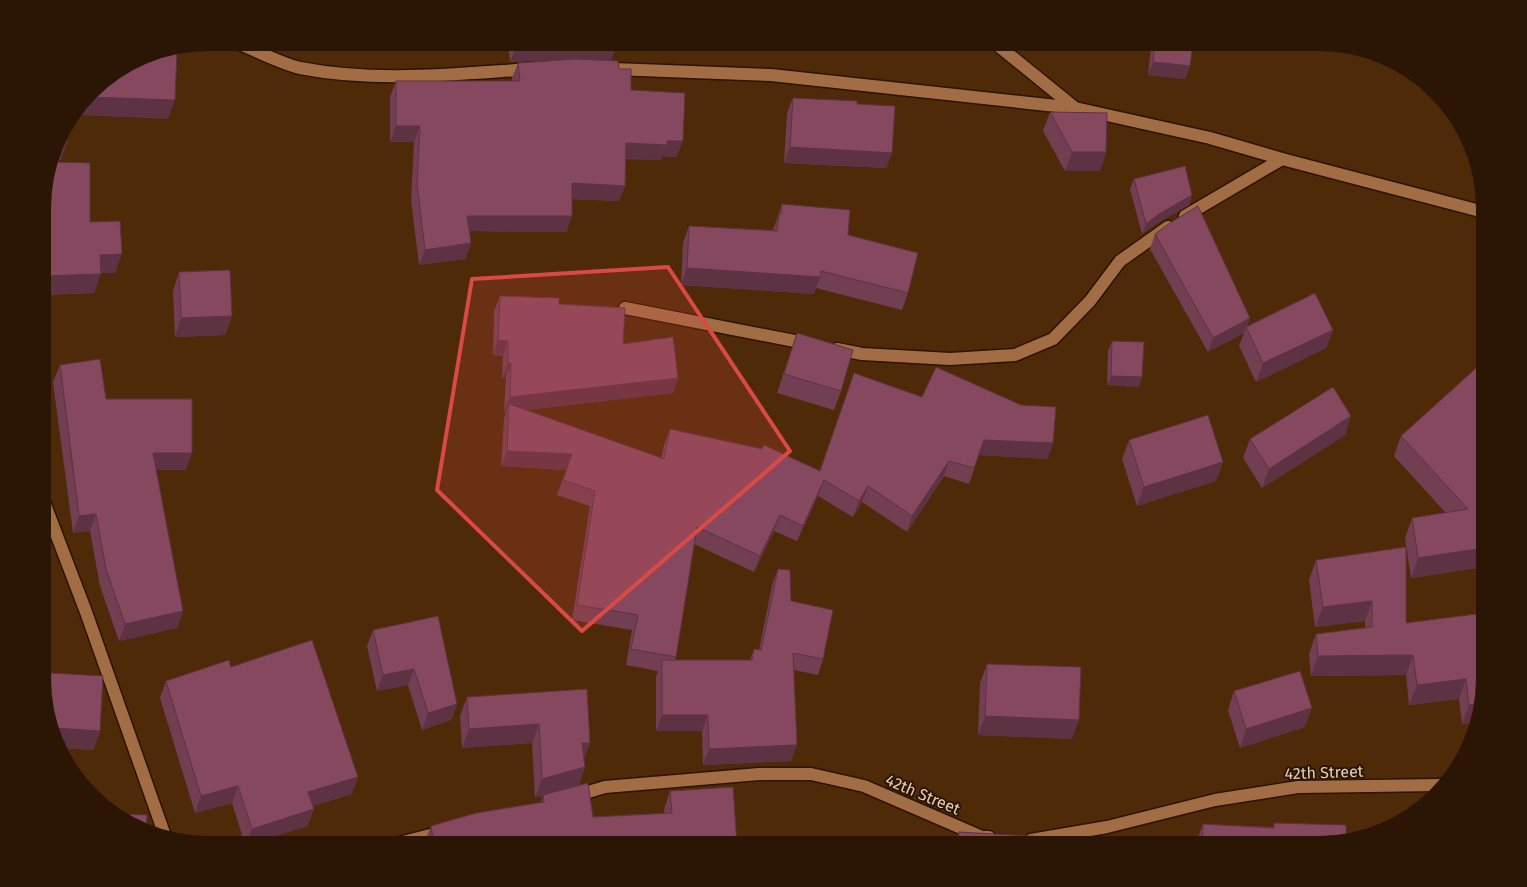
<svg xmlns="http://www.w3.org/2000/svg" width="1527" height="887" viewBox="0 0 1527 887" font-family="'Fira Sans',sans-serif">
  <rect width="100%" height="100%" fill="#4e2a08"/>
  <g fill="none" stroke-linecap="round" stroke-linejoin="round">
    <defs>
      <g id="minor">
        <path d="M237 43C255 50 282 64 300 68 377 83 455 74 532 69"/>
        <polyline points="995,43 1075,108 1210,138 1282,159 1484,212"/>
        <polyline points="614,69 771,75 1075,108"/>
        <polyline points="1185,216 1282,159"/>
        <polyline points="625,308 810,344"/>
        <polyline points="837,349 862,354 950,359 1015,355 1053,339 1090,301 1120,261 1168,227"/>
        <polyline points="44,502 86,612 164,833"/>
        <polyline points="575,796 605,787 759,774 811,774 864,786 982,837 989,837"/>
        <polyline points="1031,840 1107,827 1215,800 1298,787 1440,785"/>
        <polyline points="395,844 442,832"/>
      </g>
    </defs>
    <!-- minor casing -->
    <use href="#minor" stroke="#2d1401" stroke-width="15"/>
    <!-- minor -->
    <use href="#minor" stroke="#a26d44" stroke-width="12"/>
  </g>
  <!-- wall -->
  <g fill="#723e51">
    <polygon points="508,42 617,43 611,61 569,59 510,62"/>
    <polygon points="1112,42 1193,42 1190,66 1185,79 1148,75 1151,47"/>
    <polygon points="518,63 619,69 631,90 677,157 663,156 661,160 626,159 619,201 572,199 572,216 566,232 470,231 471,243 465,259 419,265 411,200 414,142 390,142 390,97 396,81 512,81 512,78"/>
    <polygon points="793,98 857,104 892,153 886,168 784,163 787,113"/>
    <polygon points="1050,112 1106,152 1100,171 1065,171 1043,131"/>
    <polygon points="51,162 90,222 115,273 101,273 94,293 44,295 44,187"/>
    <polygon points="1134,179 1192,195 1189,205 1156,224 1142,234 1130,189"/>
    <polygon points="782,204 848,235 908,293 902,310 816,288 814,294 681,285 683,243 689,226 773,230"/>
    <polygon points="1155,234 1250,318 1247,326 1333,330 1326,348 1256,382 1239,346 1244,333 1208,352 1150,249"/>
    <polygon points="179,272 232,316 225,335 175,337 173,291"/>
    <polygon points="500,296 559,304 678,378 673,393 526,410 661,459 664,445 670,429 820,470 854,373 1048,459 979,455 969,484 944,476 907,532 862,502 853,517 818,496 797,541 774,531 754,572 694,544 675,660 750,660 754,649 759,650 772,585 778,569 791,601 823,659 818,675 794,670 791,761 703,765 702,731 656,731 656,676 658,671 626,665 632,630 572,620 590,506 557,495 566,470 501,466 504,419 506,412 504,412 506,378 502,378 503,356 493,355 494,311"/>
    <polygon points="797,333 841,391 834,410 777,393"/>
    <polygon points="1112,341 1139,387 1107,385 1108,351"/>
    <polygon points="1484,361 1484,567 1411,578 1405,538 1412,518 1446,513 1394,456 1401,436"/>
    <polygon points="60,365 106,399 186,470 156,470 183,611 177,628 119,641 100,586 90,531 73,533 53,382"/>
    <polygon points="1351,416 1345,435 1262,488 1243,458 1250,439"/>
    <polygon points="1129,440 1223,462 1216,481 1137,506 1122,459"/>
    <polygon points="1316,560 1406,623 1484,689 1474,723 1462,724 1459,699 1409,705 1406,675 1311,676 1309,654 1316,634 1365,628 1365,621 1315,627 1309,580"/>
    <polygon points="373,630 457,704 451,720 422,730 408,685 377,691 367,646"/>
    <polygon points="987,664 1072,739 978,735 980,683"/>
    <polygon points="231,667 352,794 313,806 308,826 249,844 245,844 232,803 195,813 160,698 166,681"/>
    <polygon points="51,673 100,731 93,750 62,748 44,700 44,692"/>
    <polygon points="1234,691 1305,727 1240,748 1228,710"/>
    <polygon points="467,697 590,743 584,759 579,786 593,817 664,813 664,810 670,791 737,844 424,844 431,826 541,803 543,795 535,798 532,743 462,748 460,716"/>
    <polygon points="1274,823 1329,844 1197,844 1197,841 1203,824 1273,827"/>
    <polygon points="959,832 1116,844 955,844"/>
  </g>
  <!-- shaded-wall -->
  <g fill="#5d3242">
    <polygon points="550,42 617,43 611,61 569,59 510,62 517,44"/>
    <polygon points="1112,42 1152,42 1151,47"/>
    <polygon points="1153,62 1190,66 1185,79 1148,75"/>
    <polygon points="89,97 175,100 168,119 75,115"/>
    <polygon points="396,126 420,126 414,142 390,142"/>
    <polygon points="667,141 683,141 677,157 663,156 661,160 620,158 626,143"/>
    <polygon points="67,142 61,160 51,162 57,144"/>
    <polygon points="790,147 892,153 886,168 784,163"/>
    <polygon points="1072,152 1106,152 1100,171 1065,171"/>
    <polygon points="572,183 625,186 619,201 567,199"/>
    <polygon points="1192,195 1189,205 1156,224 1142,234 1146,224 1159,214"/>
    <polygon points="467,216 572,216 566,232 462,231"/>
    <polygon points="471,243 465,259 419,265 425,250"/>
    <polygon points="122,254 115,273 93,273 100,255"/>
    <polygon points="687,268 820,277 814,294 681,285"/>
    <polygon points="101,274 94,293 44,295 44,276"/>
    <polygon points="232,316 225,335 175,337 181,318"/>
    <polygon points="1250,318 1244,333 1208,352 1213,338"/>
    <polygon points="1333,330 1326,348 1256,382 1263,363"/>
    <polygon points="498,340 508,341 503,356 493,355"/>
    <polygon points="508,363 511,363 506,378 502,378"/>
    <polygon points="1111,376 1142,377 1139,387 1107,385"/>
    <polygon points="678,378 673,393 509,412 509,404 506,412 504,412 510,397"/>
    <polygon points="1351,416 1345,435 1262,488 1269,469"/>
    <polygon points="984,440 1053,443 1048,459 978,455"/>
    <polygon points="507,451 572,454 566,470 501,466"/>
    <polygon points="153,453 192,453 186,470 146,470"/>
    <polygon points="949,461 944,476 907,532 912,516"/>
    <polygon points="1223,462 1216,481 1137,506 1144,487"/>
    <polygon points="824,480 818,496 797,541 803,526"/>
    <polygon points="868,486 862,502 853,517 859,501"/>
    <polygon points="96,514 90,531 73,533 79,516"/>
    <polygon points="780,515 774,531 754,572 760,556"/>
    <polygon points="1484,548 1484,567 1411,578 1418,558"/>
    <polygon points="1372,601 1365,621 1315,627 1323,607"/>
    <polygon points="183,611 177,628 119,641 125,624"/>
    <polygon points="1413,655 1406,675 1311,676 1318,656"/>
    <polygon points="414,669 408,685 377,691 383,675"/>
    <polygon points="1466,679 1459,699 1409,705 1417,685"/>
    <polygon points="1480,703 1474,723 1462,724 1469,705"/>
    <polygon points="457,704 451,720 422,730 428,713"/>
    <polygon points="1312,708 1305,727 1240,748 1246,729"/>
    <polygon points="662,715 708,715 702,731 656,731"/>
    <polygon points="985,716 1079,720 1072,739 978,735"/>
    <polygon points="539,724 532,743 462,748 469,729"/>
    <polygon points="54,728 100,731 93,750 62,748"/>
    <polygon points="582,743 590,743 583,762"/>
    <polygon points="797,745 791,761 703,765 709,749"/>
    <polygon points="585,767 579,786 535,798 542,779"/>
    <polygon points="358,777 352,794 302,809 308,792"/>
    <polygon points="238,786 232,803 195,813 201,796"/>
    <polygon points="314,809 308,826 249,844 246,844 252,829"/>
    <polygon points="509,842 508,844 495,844"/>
  </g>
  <!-- building -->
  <g fill="#85485e" stroke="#5d3242">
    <polygon points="516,42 550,42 517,44"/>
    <polygon points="1155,42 1193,42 1190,66 1153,62"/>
    <polygon points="170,50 177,50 175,100 89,97 99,84 145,55"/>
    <polygon points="575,59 618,61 619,69 631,69 631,90 685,93 683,141 667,141 667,145 626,143 625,186 572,183 572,216 467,216 471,243 425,250 417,184 420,126 396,126 396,81 520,81 518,63"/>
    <polygon points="793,98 857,101 857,104 895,106 892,153 790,147"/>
    <polygon points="1050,112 1107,113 1106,152 1072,152"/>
    <polygon points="65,127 67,142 57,144 60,135"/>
    <polygon points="51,162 90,163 90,222 120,221 122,254 100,255 101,274 44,276 44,224 46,224 46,178"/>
    <polygon points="1185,166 1192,195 1159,214 1146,224 1134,179"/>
    <polygon points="782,204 850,210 848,235 918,253 908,293 821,271 820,277 687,268 689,226 777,231 779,214 781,214"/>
    <polygon points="1198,206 1250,318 1213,338 1155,234 1170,223"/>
    <polygon points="230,270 232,316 181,318 179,272"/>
    <polygon points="1315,293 1333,330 1263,363 1246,327"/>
    <polygon points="500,296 559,298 559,304 625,308 623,344 673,337 678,378 510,397 511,363 508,363 508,341 498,340"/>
    <polygon points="797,333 853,350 841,391 784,374"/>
    <polygon points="1112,341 1144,342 1142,377 1111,376"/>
    <polygon points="100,359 106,399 192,399 192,453 153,453 183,611 125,624 106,569 96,514 79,516 60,365"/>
    <polygon points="1484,361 1484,548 1418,558 1412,518 1468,509 1401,436"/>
    <polygon points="936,367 1021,405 1056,407 1053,443 984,440 974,468 949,461 912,516 868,486 859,501 824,480 803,526 780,515 760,556 697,527 676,657 631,649 638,615 577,605 595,491 563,480 572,454 507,451 509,404 664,459 670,429 762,449 764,445 820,471 854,373 922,397"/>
    <polygon points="1333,387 1351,416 1269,469 1250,439"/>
    <polygon points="1208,415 1223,462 1144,487 1129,440"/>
    <polygon points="1406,547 1406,623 1484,613 1484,689 1480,703 1469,705 1466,679 1417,685 1413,655 1318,656 1316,634 1372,627 1372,601 1323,607 1316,560"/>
    <polygon points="778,569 790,570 791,601 833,610 823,659 793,653 797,745 709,749 708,715 662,715 662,660 752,660 754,649 761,650"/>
    <polygon points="438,616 457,704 428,713 414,669 383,675 373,630"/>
    <polygon points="312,640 358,777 308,792 314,809 252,829 238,786 201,796 166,681 229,660 231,667"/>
    <polygon points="987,664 1081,667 1079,720 985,716"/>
    <polygon points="1300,671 1312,708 1246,729 1234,691"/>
    <polygon points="51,673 103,676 100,731 54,728 49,713"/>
    <polygon points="587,689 590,743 582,743 585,767 542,779 539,724 469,729 467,697"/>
    <polygon points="588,783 593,817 672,813 670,791 733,787 737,844 509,844 509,842 495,844 434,844 431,826 476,813 544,802 543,795"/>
    <polygon points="116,814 147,815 146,828 126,822"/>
    <polygon points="1274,823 1346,825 1346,839 1329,844 1202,844 1203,824 1274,828"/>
    <polygon points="959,832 1045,837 1116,844 959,844"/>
  </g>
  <!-- marked area -->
  <path fill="#da4945" fill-opacity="0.2" stroke="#da4945" stroke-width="4" stroke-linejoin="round" d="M668 267 790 451 582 631 437 490 472 279Z"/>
  <g text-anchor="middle" stroke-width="4" stroke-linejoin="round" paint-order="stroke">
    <!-- street labels -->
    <g font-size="16" fill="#eacdb8" stroke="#2b1605">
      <text transform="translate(1324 772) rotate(-2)" y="6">42th Street</text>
      <text transform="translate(923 794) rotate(23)" y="6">42th Street</text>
    </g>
  </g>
  <!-- crop -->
  <path d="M0 0H1527V887H0ZM208 51H1319A157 157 0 0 1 1476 208V679A157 157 0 0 1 1319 836H208A157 157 0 0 1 51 679V208A157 157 0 0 1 208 51Z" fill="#2b1605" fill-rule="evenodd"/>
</svg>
